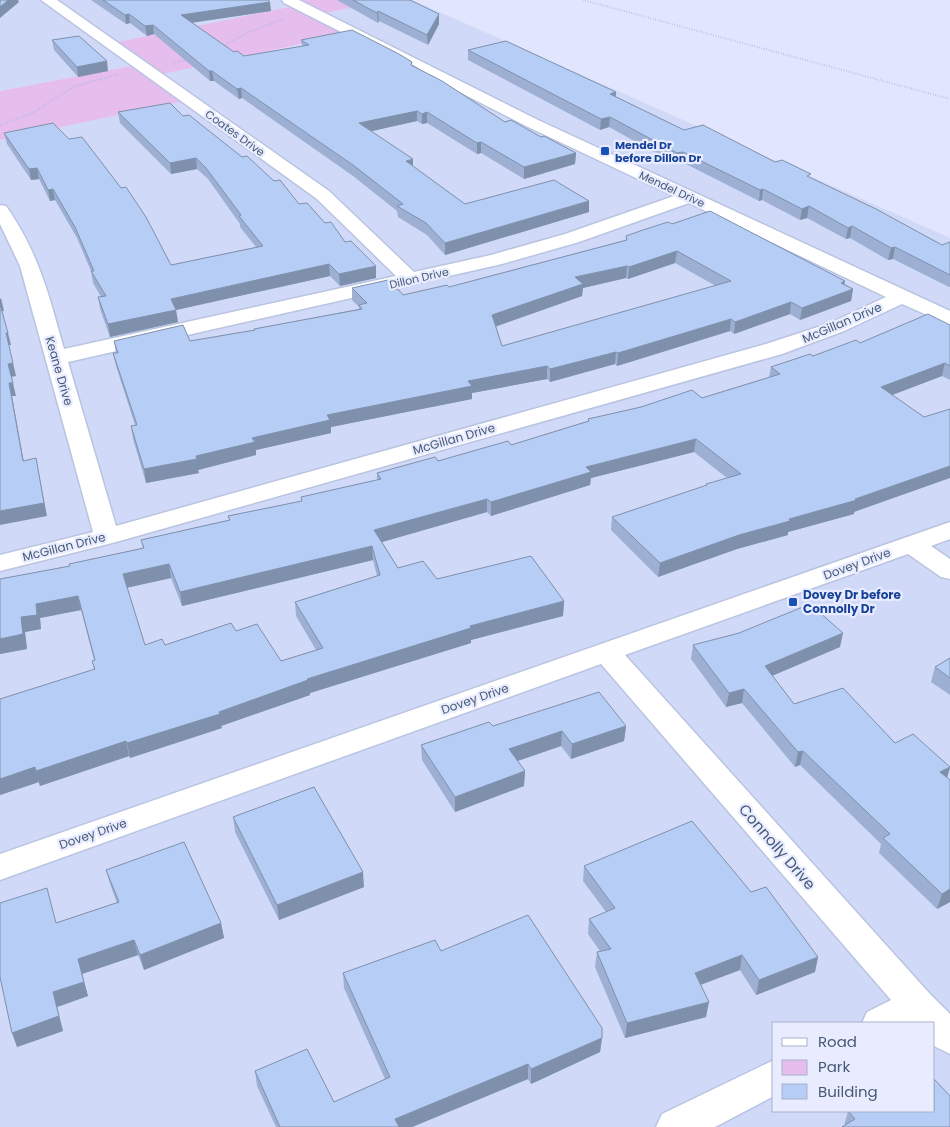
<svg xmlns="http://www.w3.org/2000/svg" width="950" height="1127" viewBox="0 0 950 1127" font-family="Poppins,sans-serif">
  <rect width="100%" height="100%" fill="#e1e5fe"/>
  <!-- residential -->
  <g fill="#d1d9f8" fill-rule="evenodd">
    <polygon points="0,0 298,0 305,4 119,42 147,63 0,91"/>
    <path d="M387 0H412L950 238V1127H0V140L183 101 148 77 347 35 311 16ZM774 1023H934V1111H774Z"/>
  </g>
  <!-- green -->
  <polygon fill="#e5beed" points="298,0 387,0 312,16 348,34 149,77 184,101 0,140 0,91 147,63 118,42 304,4"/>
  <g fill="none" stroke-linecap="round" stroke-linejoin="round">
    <defs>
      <g id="minor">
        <path d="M41 0H57L329 191 414 272 491 255 565 234 674 196 526 126 284 3 282 0H299L538 120 950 311V325L902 304 844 331 782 354 116 542 0 571V555L93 532 20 266 0 224V205L6 206C39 253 49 296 64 349L396 276 317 199ZM689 203 886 297 830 323 766 344 116 526 68 362 502 264 579 242Z"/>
        <polygon points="950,522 950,539 931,546 950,559 950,579 941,577 908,554 625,655 930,994 950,1014 950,1054 934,1046 934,1023 862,1023 867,1012 891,1000 601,664 0,880 0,854"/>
        <polygon points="774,1060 774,1096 715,1127 656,1127 662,1114"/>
      </g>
    </defs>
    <!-- minor casing -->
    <use href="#minor" stroke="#b9c4e1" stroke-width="3"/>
    <!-- path -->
    <g stroke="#99b2db" stroke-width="2" stroke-dasharray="0.5 2" stroke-linecap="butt">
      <polyline points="583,0 950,99"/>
      <polyline points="221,47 249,32 283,19"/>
      <polyline points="173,63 189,59"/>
      <polyline points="0,125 33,113 73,87 118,74"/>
    </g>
    <!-- minor -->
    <use href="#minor" fill="#fff" fill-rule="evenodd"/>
  </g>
  <!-- wall -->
  <g fill="#9db0d4" fill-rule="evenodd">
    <polygon points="91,0 268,0 271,11 192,23 234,52 244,56 302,46 301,40 413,65 505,122 576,153 575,164 524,179 481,153 477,154 427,123 422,124 417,121 371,131 413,166 465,204 589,201 589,212 445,255 427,235 398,217 397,211 353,176 242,98 239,99 214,81 210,81 154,34 147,36 130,23 126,24"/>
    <polygon points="337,0 410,0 439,24 428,45 379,21 378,23"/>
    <polygon points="52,40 108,71 78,77 54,50"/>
    <polygon points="468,50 616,92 616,97 684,130 775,162 811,178 942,245 950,242 950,287 949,287 893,259 888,260 850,238 846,239 807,218 800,220 762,200 759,201 682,162 676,164 609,127 600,130 468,60"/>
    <polygon points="118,112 183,116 325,223 345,242 376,278 340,286 330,276 176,310 178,322 110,337 100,309 98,297 101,297 93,283 91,271 77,238 55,200 50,201 39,179 31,180 7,144 4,133 171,265 256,247 240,227 240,224 208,179 197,169 171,174 120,123"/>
    <path d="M672 224 844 284 853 289 851 301 800 320 790 314 734 334 730 331 617 366 615 364 550 382 547 379 472 393V399L331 427V433L256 450V455L198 470 199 473 146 483 133 439 131 426 135 425 116 366 113 353H116L114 341H190L254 330V329L359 309V307L352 300V288L391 290 403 295 449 287 626 240V236ZM675 263 716 286 502 346 496 326 582 296 583 288 626 278 628 279Z"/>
    <path d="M950 325V380L942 376 892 395 854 514 788 532V535L737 549 658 577 611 530 612 517 706 486V484L727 478 694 452 591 478 590 485 491 516 487 512 382 542 398 568 437 579 564 601 563 616 471 640V643L310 693V695L221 726 222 728 130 758 129 756 40 786 39 782 0 795 94 669 92 661 94 660 81 610 40 618 41 629 25 632 27 649 0 654V579L70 566 143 548 141 540 229 520 228 516 301 501V497L377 480V473L438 461 511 445 588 421V419L702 398 769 377 771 367 860 343ZM373 560 377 576 295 602 296 616 316 650 281 661 236 631 165 645H145L127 588 171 578 182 606Z"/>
    <polygon points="693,645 840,647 772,676 794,704 895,743 950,767 947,778 950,780 950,902 937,909 879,853 881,844 800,765 795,767 742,703 726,707 691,659"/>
    <polygon points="950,658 950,695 931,682 935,667"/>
    <polygon points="493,726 626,726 624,741 571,759 561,746 517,761 525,771 524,786 455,812 422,760 421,745"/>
    <polygon points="233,817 364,887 279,920 235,832"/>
    <polygon points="584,866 751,892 818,957 815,972 756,995 740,970 700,985 706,1017 625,1038 595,967 597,952 600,951 588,934 589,919 606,912 583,881"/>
    <polygon points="106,870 221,923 224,938 144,970 138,955 82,974 88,996 57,1007 63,1031 17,1047 56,923 117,903 110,884"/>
    <polygon points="441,951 602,1038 600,1052 531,1084 528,1079 412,1127 276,1127 257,1086 255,1071 334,1102 385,1079 344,988 343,973"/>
    <polygon points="950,1096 844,1126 848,1111"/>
  </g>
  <!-- shaded-wall -->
  <g fill="#7f90ac">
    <polygon points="8,0 18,0 19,2 0,18 0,7"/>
    <polygon points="270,2 271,11 182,24 181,15"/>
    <polygon points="378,11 379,21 378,23 377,13"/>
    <polygon points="129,14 130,23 126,24 125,15"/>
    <polygon points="439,14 439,24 428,45 427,35"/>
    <polygon points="153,25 154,34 147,36 145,26"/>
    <polygon points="107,61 108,71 78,77 77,67"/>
    <polygon points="209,71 212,71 214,81 210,81"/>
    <polygon points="241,88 242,98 239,99 237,89"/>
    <polygon points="616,92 615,102 610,94"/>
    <polygon points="417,111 417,121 359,134 359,123"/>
    <polygon points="427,112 427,123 422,124 422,114"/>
    <polygon points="610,117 609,127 600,130 601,119"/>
    <polygon points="481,142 481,153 477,154 477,143"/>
    <polygon points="683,152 682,162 676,164 677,153"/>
    <polygon points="576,153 575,164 524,179 524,167"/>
    <polygon points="196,158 197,169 171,174 170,163"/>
    <polygon points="413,159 413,170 406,161"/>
    <polygon points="37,168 39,179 31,180 29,169"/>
    <polygon points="53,189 55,200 50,201 48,190"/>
    <polygon points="763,189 762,200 759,201 760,190"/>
    <polygon points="589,201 589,212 445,255 445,243"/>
    <polygon points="809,206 807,218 800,220 802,209"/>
    <polygon points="852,226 850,238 846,239 848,228"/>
    <polygon points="895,247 893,259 888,260 891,248"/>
    <polygon points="677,251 675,263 628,279 629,267"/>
    <polygon points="329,264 330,276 176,310 178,322 110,337 108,324 171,299"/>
    <polygon points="376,266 376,278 340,286 339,274"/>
    <polygon points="627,266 626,278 583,288 582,296 492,328 492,315 575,277"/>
    <polygon points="845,281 843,293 853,289 851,301 800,320 802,308 841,283"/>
    <polygon points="1,298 4,311 1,311 0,305 0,299"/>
    <polygon points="791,302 790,314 734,334 735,322"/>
    <polygon points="731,319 730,331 617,366 618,353"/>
    <polygon points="6,333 8,333 11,345 9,345"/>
    <polygon points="616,352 615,364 550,382 550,369"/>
    <polygon points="13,363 16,376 11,377 8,364"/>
    <polygon points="945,363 942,376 879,400 881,387"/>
    <polygon points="547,366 547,379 472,393 472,399 331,427 331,433 256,450 256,455 198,470 199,473 146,483 144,469 327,415 468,381"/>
    <polygon points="9,383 13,383 16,396 12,396 26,474 23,461"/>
    <polygon points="696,439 694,452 591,478 590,485 491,516 491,502 586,467"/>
    <polygon points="36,458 47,516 0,525 0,511"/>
    <polygon points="950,466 950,478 854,512 854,514 788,532 788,535 737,549 658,577 660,563 739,535 855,499"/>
    <polygon points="487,499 487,512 375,544 374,530"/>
    <polygon points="372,546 373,560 182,606 180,592"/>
    <polygon points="169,564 171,578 125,588 123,574"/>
    <polygon points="78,596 81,610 40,618 41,629 25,632 27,649 0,654 0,639 36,604"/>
    <polygon points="564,601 563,616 471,640 471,643 310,693 310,695 221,726 222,728 130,758 127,743 219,712 307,679 470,626"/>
    <polygon points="843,633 840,647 762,680 765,666"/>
    <polygon points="744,689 742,703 726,707 729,693"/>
    <polygon points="626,726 624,741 571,759 572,744"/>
    <polygon points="562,731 561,746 509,764 509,749"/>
    <polygon points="126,741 129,756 40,786 36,771"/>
    <polygon points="803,751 800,765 795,767 798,752"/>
    <polygon points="35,767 39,782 0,795 0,779"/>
    <polygon points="950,767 946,782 940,772"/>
    <polygon points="525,771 524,786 455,812 455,797"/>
    <polygon points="363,872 364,887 279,920 277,905"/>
    <polygon points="950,889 950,902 937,909 942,894"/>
    <polygon points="221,923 224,938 144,970 140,955"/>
    <polygon points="134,940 138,955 82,974 88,996 57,1007 63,1031 17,1047 12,1033 53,992 78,959"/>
    <polygon points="742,955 740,970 692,988 695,973"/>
    <polygon points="818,957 815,972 756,995 759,980"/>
    <polygon points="709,1002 706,1017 625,1038 627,1023"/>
    <polygon points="602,1038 600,1052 531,1084 531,1069"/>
    <polygon points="528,1064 528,1079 412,1127 395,1127 395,1119"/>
  </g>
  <!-- building -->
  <g fill="#b6cdf6" stroke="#7f90ac" fill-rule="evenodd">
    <polygon points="0,0 8,0 0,7"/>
    <polygon points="103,0 268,0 270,2 181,15 234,52 237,51 244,56 309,45 301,40 352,30 399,54 412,62 411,65 442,81 505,122 511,120 541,137 544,136 576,153 524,167 481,142 477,143 427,112 422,114 417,111 359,123 413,159 406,161 465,204 554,180 589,201 445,243 426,223 397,206 403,204 353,165 241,88 237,89 212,71 209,71 153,25 145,26 129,14 125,15"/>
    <polygon points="353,0 410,0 439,14 427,35 378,11 377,13"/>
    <polygon points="79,36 107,61 77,67 52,40"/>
    <polygon points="506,41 616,92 610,94 684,130 703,125 775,162 782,160 811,174 807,176 876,209 942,245 950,242 950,275 895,247 891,248 852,226 848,228 809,206 802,209 763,189 760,190 683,152 677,153 610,117 601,119 468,50"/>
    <polygon points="170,103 183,116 189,115 242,157 247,156 274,181 280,180 299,204 307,203 325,223 331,222 345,242 351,241 376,266 339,274 329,264 171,299 176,310 108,324 98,297 106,296 91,271 94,271 75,227 53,189 48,190 37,168 29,169 4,133 53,123 69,139 82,137 121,188 126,187 146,217 171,265 263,246 239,216 241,215 206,168 196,158 170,163 118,112"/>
    <path d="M710 211 845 281 841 283 853 289 802 308 791 302 735 322 731 319 618 353 616 352 550 369 547 366 468 381 472 386 327 415 330 420 252 438 255 442 196 456 197 459 144 469 131 426 137 425 113 353H118L114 341 183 325 190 341 255 330 254 329 362 309 359 305 367 303 352 288 388 280 391 290 398 289 403 295 447 285 449 287 627 240 626 236 640 231 668 222 672 224ZM677 251 731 281 502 346 492 315 583 284 575 277 627 266 629 267Z"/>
    <polygon points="0,304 8,333 6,333 13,363 8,364 13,383 9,383 23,461 36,458 44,503 0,511"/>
    <path d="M928 314 950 325V366L945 363 881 387 924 417 950 409V466L855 499 857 500 789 519 790 521 739 535 660 563 612 517 707 485 706 484 741 474 696 439 586 467 591 472 491 502 487 499 374 530 398 568 423 561 437 579 531 556 564 601 470 626 471 628 307 679 308 680 219 712 220 714 127 743 126 741 36 771 35 767 0 779V699L95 669 92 661 95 660 78 596 36 604 37 615 21 617 23 634 0 639V579L70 566 69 564 144 548 141 540 230 520 228 516 302 501 301 497 381 479 377 473 435 457 438 461 508 441 511 445 589 421 588 419 641 407 692 390 702 398 780 374 771 367 810 354 813 356 856 340 860 343ZM372 546 380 575 295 602 323 648 281 661 257 624 236 631 231 623 165 645 162 639 145 645 123 574 169 564 180 592Z"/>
    <polygon points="810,604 843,633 765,666 794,704 843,688 895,743 913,734 950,767 940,772 950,780 950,889 942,894 883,838 890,834 803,751 798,752 744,689 729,693 693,645 739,633"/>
    <polygon points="950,658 950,678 935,667"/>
    <polygon points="599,692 626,726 572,744 562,731 509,749 525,771 455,797 421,745 489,722 493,726"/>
    <polygon points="314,787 363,872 277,905 233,817"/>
    <polygon points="692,821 751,892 766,887 818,957 759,980 742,955 695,973 709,1002 627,1023 597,952 611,949 589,919 615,908 584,866"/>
    <polygon points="184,842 221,923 140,955 134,940 78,959 84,982 53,992 59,1016 12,1033 0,977 0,903 47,888 56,923 119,902 106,870"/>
    <polygon points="528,915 602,1028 602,1038 531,1069 528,1064 395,1119 399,1127 280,1127 255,1071 307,1049 334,1102 390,1077 343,973 435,940 441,951"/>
    <polygon points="934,1079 950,1096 950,1127 842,1127 855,1119 848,1111 934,1111"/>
  </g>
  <!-- markers -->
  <g fill="#1a4fb4" stroke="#e9ecff" stroke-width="2">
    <rect x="600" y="146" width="10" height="10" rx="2.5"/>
    <rect x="788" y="597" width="10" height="10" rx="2.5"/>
  </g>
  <g text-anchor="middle" stroke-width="4.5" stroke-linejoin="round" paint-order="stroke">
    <!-- far-street labels -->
    <g font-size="11" fill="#455a77" stroke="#e9ecff">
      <text transform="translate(235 133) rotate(36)" y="4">Coates Drive</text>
      <text transform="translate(672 189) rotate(25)" y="4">Mendel Drive</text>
      <text transform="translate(419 278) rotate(-13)" y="4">Dillon Drive</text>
    </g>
    <!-- far-transit labels -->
    <g font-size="11" font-weight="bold" fill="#164399" stroke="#e9ecff" text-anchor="start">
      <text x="615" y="149">Mendel Dr<tspan x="615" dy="13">before Dillon Dr</tspan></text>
    </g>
    <!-- street labels -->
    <g font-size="12" fill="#455a77" stroke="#e9ecff">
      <text transform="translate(842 323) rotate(-23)" y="4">McGillan Drive</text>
      <text transform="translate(59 371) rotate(74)" y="4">Keane Drive</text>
      <text transform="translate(454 439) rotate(-16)" y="4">McGillan Drive</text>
      <text transform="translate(64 547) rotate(-14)" y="4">McGillan Drive</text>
      <text transform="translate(857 564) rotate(-20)" y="4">Dovey Drive</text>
      <text transform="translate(475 699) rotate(-19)" y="4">Dovey Drive</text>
      <text transform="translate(93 834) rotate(-19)" y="4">Dovey Drive</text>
    </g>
    <!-- transit labels -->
    <g font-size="12" font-weight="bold" fill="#164399" stroke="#e9ecff" text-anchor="start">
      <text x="803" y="599">Dovey Dr before<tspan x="803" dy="14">Connolly Dr</tspan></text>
    </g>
    <!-- near-street labels -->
    <g font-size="15" fill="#455a77" stroke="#e9ecff">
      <text transform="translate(777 847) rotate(49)" y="5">Connolly Drive</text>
    </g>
  </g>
  <!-- legend -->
  <rect x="772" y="1022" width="162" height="90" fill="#e9ecff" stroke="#a7b2c9"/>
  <rect x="782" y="1038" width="25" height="8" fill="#ffffff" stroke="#a7b2c9"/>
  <text x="818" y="1047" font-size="15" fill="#455a77">Road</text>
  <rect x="782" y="1060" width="25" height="15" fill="#e5beed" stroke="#a7b2c9"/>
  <text x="818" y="1072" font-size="15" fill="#455a77">Park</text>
  <rect x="782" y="1084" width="25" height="15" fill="#b6cdf6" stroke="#a7b2c9"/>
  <text x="818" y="1097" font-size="15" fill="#455a77">Building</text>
</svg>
